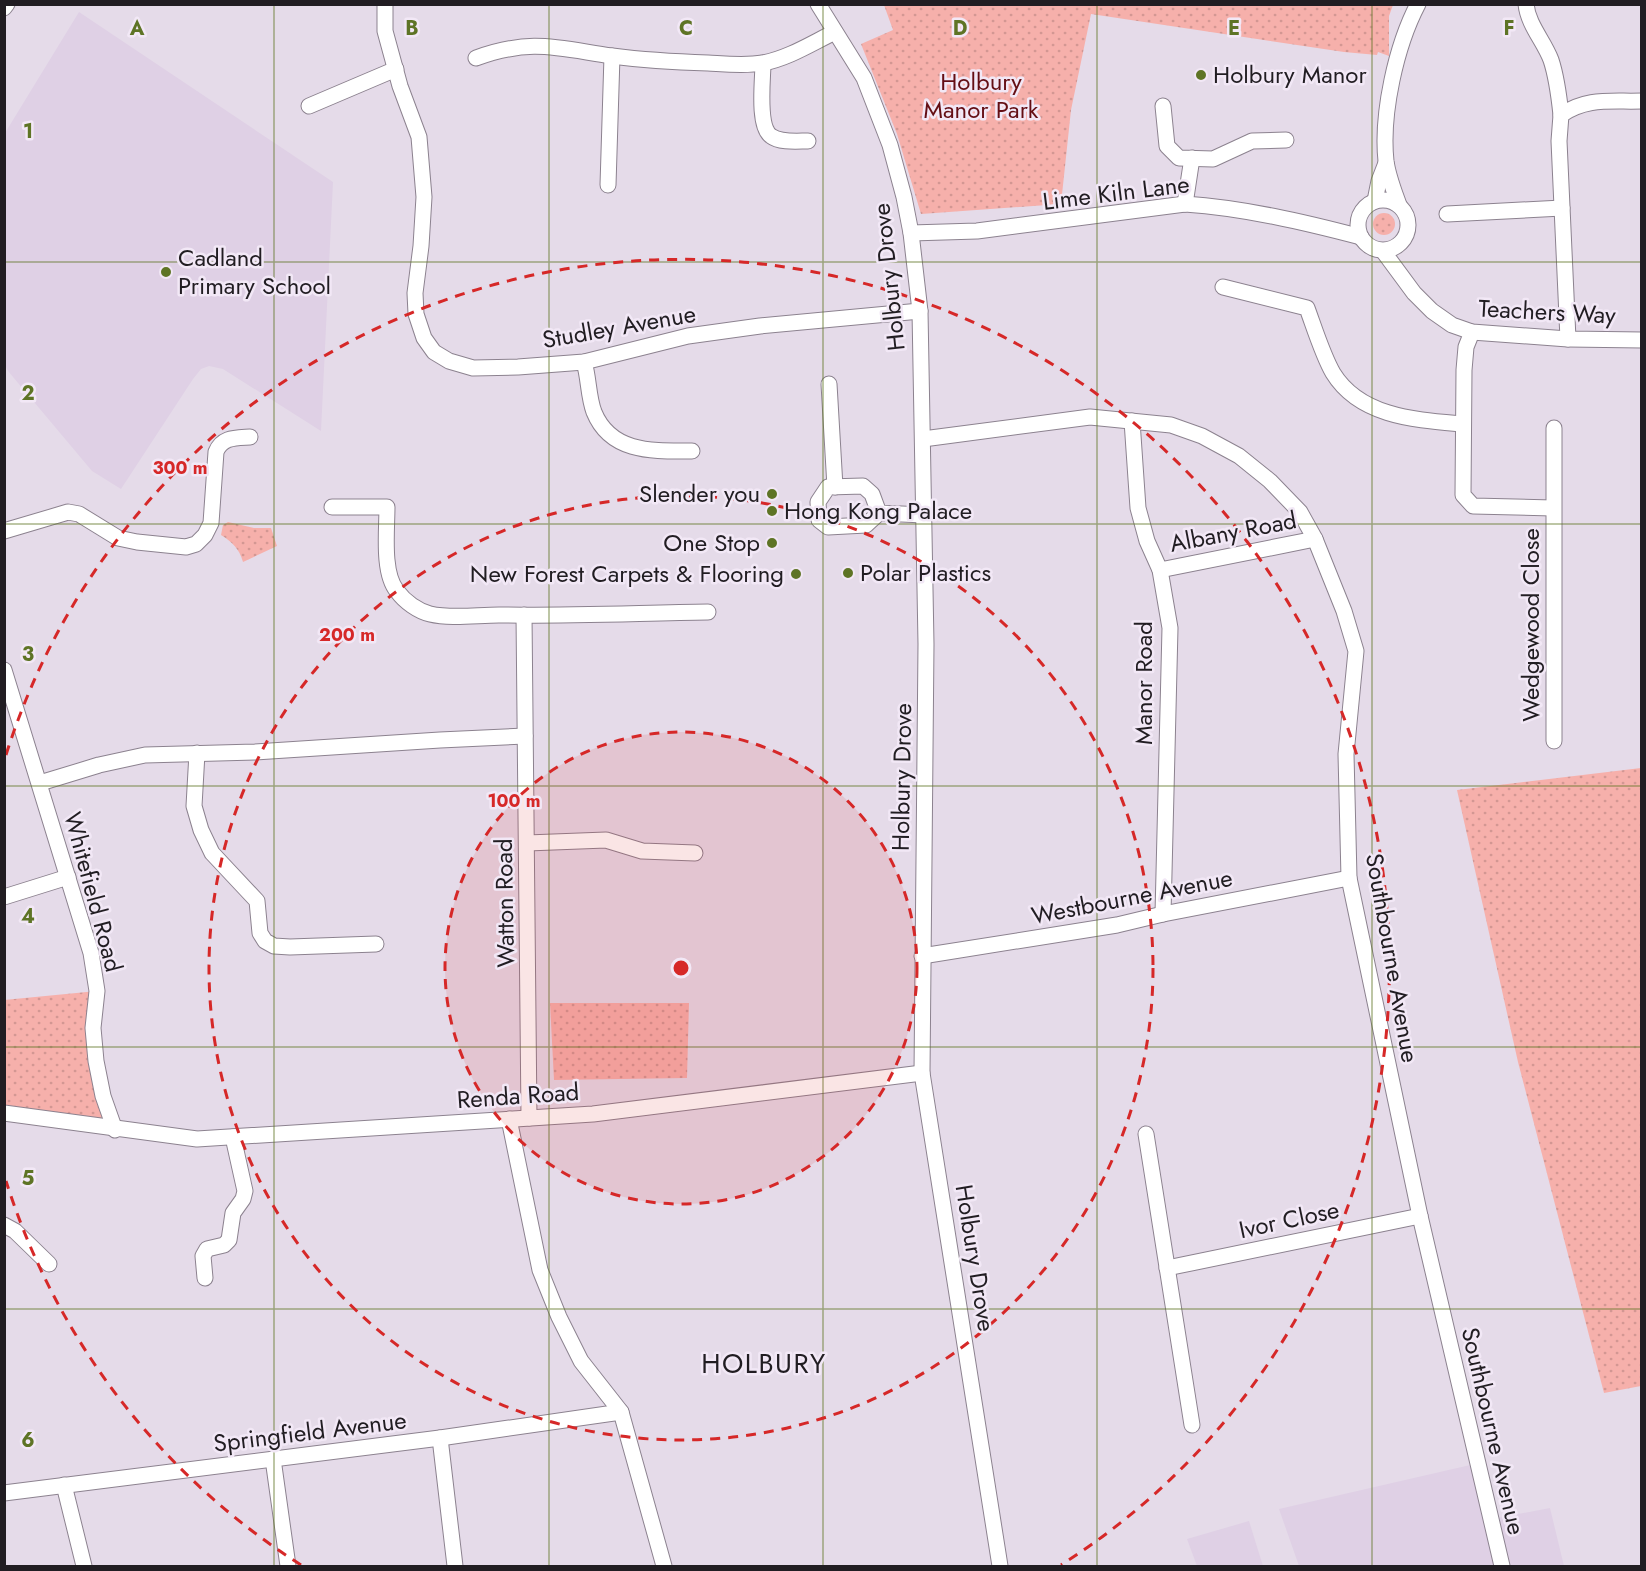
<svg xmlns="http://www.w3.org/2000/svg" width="1646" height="1571" viewBox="0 0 1646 1571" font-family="Jost,sans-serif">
  <defs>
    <pattern id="grass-dots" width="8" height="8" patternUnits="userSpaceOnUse" patternTransform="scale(1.5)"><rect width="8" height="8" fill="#f6b0ab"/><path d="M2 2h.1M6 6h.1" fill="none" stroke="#d39793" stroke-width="1.8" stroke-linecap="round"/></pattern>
  </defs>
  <rect width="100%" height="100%" fill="#e5dbe9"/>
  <!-- built -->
  <g fill="#dfd0e5">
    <polygon points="79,12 333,182 321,431 223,369 209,366 201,369 193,379 121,489 92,471 8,371 4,363 5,133"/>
    <polygon points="1479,1463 1487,1520 1550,1508 1564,1566 1299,1566 1279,1509"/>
    <polygon points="1249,1521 1263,1566 1197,1566 1187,1539"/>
  </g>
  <!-- grass -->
  <g fill="url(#grass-dots)">
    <polygon points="884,5 884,4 1393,5 1389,16 1389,56 1378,52 1377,55 1344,52 1091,14 1071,110 1061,204 921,214 897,134 861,44 893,30"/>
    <circle cx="1384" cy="224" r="11"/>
    <path d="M228 522 254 528H271L277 546 243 562C239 548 232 542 221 535L223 525Z"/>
    <polygon points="1641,768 1641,1386 1604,1393 1518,1062 1457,790"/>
    <polygon points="97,991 93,1028 115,1130 5,1113 4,1000"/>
    <polygon points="550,1003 689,1003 687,1078 554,1080"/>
  </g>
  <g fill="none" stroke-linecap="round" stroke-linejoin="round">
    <defs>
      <g id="minor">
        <polyline points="385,4 385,31 400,86 419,137 424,197 421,246 415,293 416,314 424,338 434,352 449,361 473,368 518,367 584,362 688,336 760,326 920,311"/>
        <polyline points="818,4 864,78 890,145 904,197 911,233 920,311 926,644 922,1073 1000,1566"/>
        <path d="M1526 4C1528 25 1544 41 1551 60 1557 78 1559 96 1561 115"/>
        <polyline points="4,8 7,4"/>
        <path d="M476 58C531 38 557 48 612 56 643 60 676 62 708 63 726 64 745 66 763 63 789 58 812 43 835 32"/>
        <path d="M763 63C763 79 757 126 771 136 780 143 798 141 808 141"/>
        <polyline points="309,106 396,69"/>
        <polyline points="1163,106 1167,146 1179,158 1213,159 1252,141 1286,140"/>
        <polyline points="608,185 612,56"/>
        <circle cx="1383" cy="225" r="25"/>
        <polyline points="1375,201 1379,181 1386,163"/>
        <polyline points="1185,204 1192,158"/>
        <path d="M1399 205C1394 191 1388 176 1386 161 1381 114 1396 46 1418 4"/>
        <polyline points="1447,214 1562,208"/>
        <path d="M911 233 977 231 1185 204C1244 208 1304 222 1361 237"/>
        <polyline points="1383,251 1414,293 1432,311 1452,325 1472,332 1568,339 1642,340"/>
        <path d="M1223 287 1307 308C1314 327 1323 356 1333 373 1360 417 1416 420 1462 424"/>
        <polyline points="1472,332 1466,347 1464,370 1463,495 1473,506 1553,508"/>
        <path d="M1568 339 1559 141 1561 115C1587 97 1611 102 1642 101"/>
        <path d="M584 362C589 378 588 396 594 412 611 454 655 451 692 451"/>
        <polyline points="829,384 835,487"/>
        <polyline points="1132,421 1138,508 1147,541 1160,570 1170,628 1163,914"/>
        <polyline points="1554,428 1554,741"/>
        <polyline points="923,439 1090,417 1171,425 1202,436 1239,456 1270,481 1300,512 1315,539 1344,611 1356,651 1346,754 1349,878 1420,1216 1502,1566"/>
        <path d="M332 507H387C387 530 382 573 397 591 405 602 418 611 430 614 451 619 477 615 499 615 569 616 639 613 708 612"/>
        <polyline points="879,513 872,494 863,486 828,487 818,502 819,520 828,527 866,525 879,513 924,515"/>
        <path d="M4 531 68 512 79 514 118 538 137 542 186 547 196 544 205 535 211 523 216 452C222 437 235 438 250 437"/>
        <polyline points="1160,570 1315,539"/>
        <polyline points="524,615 529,1118"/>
        <polyline points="4,670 91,953 97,991 93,1028 96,1061 103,1096 115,1130"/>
        <polyline points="197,753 194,806 201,830 212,853 257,901 260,933 265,941 274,946 290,947 376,944"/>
        <polyline points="40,783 99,765 145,755 255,752 440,740 525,736"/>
        <polyline points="527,843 606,840 642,851 695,853"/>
        <polyline points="4,897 68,877"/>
        <polyline points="922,956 1117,925 1163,914 1349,878"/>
        <polyline points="4,1113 197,1139 593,1114 922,1073"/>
        <polyline points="509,1119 540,1270 559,1317 581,1361 621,1412 664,1566"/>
        <polyline points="1146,1134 1192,1425"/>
        <polyline points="4,1225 15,1231 49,1264"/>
        <polyline points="1167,1268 1420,1216"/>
        <polyline points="205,1278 203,1256 207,1249 224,1245 229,1240 233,1213 243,1199 245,1191 233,1137"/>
        <polyline points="440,1438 455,1566"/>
        <polyline points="273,1459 288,1566"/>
        <polyline points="64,1485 84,1566"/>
        <polyline points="4,1493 440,1438 621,1412"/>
      </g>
    </defs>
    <!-- minor casing -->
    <use href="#minor" stroke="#8c828f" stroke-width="17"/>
    <!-- minor -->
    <use href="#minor" stroke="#fff" stroke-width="15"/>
  </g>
  <!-- grid -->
  <path fill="none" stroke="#5e7425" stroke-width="1.5" stroke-opacity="0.55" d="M274 4V1566M549 4V1566M823 4V1566M1097 4V1566M1372 4V1566M4 262H1642M4 524H1642M4 786H1642M4 1047H1642M4 1309H1642"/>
  <!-- distance rings -->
  <circle cx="681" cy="968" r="236" fill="#d62828" fill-opacity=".12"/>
  <g fill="none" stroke="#d62828" stroke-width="3" stroke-dasharray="10 8">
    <circle cx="681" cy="968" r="236"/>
    <circle cx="681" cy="968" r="472"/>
    <path d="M301 1565A708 708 0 0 1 6 1181M6 755A708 708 0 1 1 1061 1565"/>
  </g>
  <!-- markers -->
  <g fill="#5e7425" stroke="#f2e8f6" stroke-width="2">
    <circle cx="1201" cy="75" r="6"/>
    <circle cx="166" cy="272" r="6"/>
    <circle cx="772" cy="494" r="6"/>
    <circle cx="772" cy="511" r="6"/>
    <circle cx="772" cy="543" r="6"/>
    <circle cx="848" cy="573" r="6"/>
    <circle cx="796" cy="574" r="6"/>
  </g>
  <g text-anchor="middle" stroke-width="5" stroke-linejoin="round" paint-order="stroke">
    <!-- poi labels -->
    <g font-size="24" fill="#211d22" stroke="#f2e8f6" text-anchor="start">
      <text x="1213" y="83">Holbury Manor</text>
      <text x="178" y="266">Cadland<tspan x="178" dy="28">Primary School</tspan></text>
      <text x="760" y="502" text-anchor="end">Slender you</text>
      <text x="784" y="519">Hong Kong Palace</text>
      <text x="760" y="551" text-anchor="end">One Stop</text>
      <text x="860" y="581">Polar Plastics</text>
      <text x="784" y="582" text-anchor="end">New Forest Carpets &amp; Flooring</text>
    </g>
    <!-- park labels -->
    <g font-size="24" fill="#640e14" stroke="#f2e8f6">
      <text x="981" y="90">Holbury<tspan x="981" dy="28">Manor Park</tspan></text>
    </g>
    <!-- street labels -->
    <g font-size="24" fill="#211d22" stroke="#f2e8f6">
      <text transform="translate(1116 193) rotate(-7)" y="8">Lime Kiln Lane</text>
      <text transform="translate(889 277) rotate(-96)" y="8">Holbury Drove</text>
      <text transform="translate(1547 312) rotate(3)" y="8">Teachers Way</text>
      <text transform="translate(619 327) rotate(-10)" y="8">Studley Avenue</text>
      <text transform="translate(1233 532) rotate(-11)" y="8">Albany Road</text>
      <text transform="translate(1531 625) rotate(-90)" y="8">Wedgewood Close</text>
      <text transform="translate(1144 683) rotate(-90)" y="8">Manor Road</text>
      <text transform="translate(902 777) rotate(-89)" y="8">Holbury Drove</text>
      <text transform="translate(93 892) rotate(75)" y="8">Whitefield Road</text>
      <text transform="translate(1132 897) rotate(-11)" y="8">Westbourne Avenue</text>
      <text transform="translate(505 903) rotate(-91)" y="8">Watton Road</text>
      <text transform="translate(1392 958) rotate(80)" y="8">Southbourne Avenue</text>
      <text transform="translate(518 1096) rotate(-4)" y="8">Renda Road</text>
      <text transform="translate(1289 1220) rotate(-12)" y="8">Ivor Close</text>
      <text transform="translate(975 1258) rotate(81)" y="8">Holbury Drove</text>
      <text transform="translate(1493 1431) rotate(77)" y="8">Southbourne Avenue</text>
      <text transform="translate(310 1432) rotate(-7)" y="8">Springfield Avenue</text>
    </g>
    <!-- quarter labels -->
    <g font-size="27" letter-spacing="1.5" fill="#211d22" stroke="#f2e8f6">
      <text x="764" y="1373">HOLBURY</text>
    </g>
  </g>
  <g font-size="20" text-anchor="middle" font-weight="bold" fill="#5e7425" stroke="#f2e8f6" stroke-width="5" stroke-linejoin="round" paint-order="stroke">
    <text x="137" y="35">A</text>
    <text x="412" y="35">B</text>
    <text x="686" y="35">C</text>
    <text x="960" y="35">D</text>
    <text x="1234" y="35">E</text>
    <text x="1509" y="35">F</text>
    <text x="28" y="138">1</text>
    <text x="28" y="400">2</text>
    <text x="28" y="661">3</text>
    <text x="28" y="923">4</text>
    <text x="28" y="1185">5</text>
    <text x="28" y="1447">6</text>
  </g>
  <circle cx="681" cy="968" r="9" fill="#d62828" stroke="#f2e8f6" stroke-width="3"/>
  <g font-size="18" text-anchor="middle" font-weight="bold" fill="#d62828" stroke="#f2e8f6" stroke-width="5" stroke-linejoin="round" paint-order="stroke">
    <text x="180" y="474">300 m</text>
    <text x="347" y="641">200 m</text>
    <text x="514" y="807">100 m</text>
  </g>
  <!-- border -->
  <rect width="1646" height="1571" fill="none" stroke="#211d22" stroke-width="12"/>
</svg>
